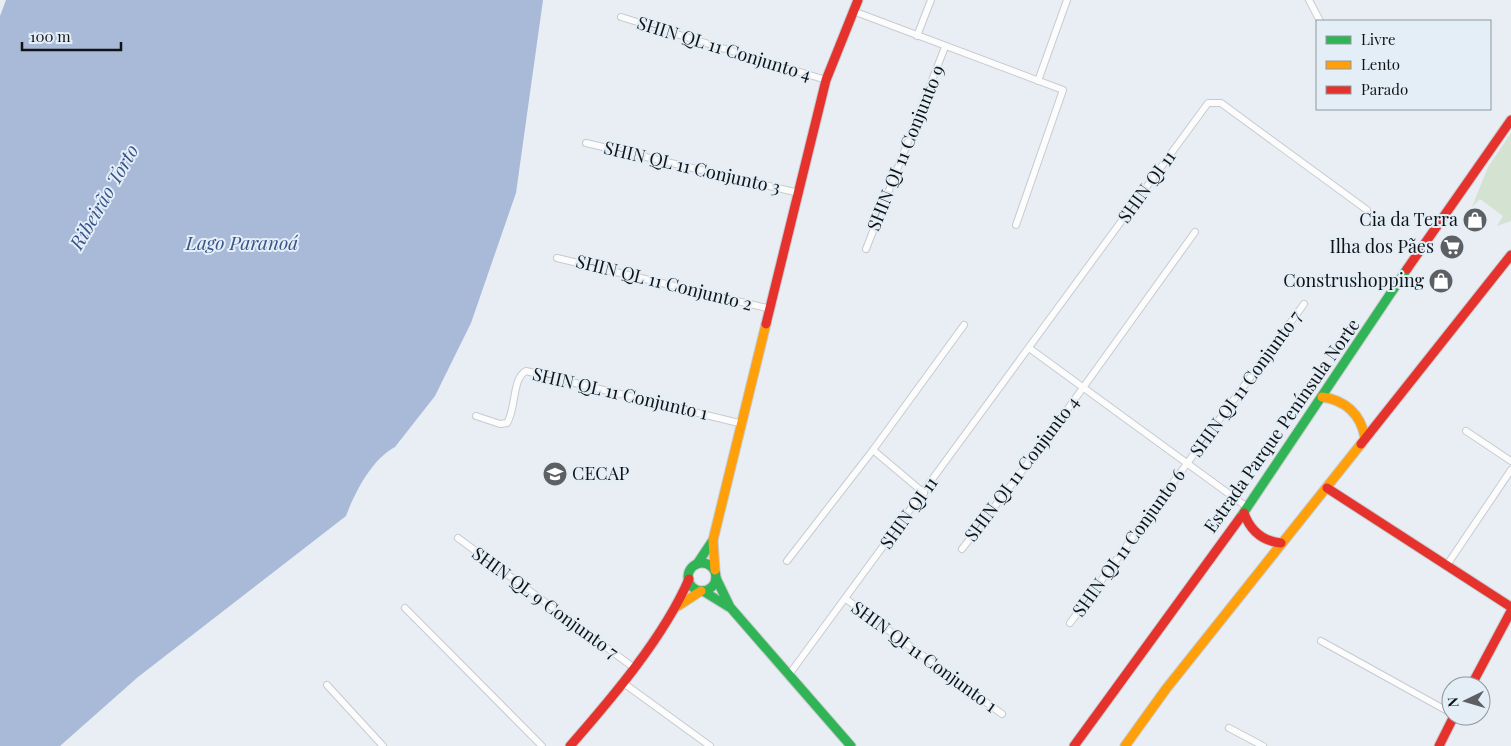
<svg xmlns="http://www.w3.org/2000/svg" width="1511" height="746" viewBox="0 0 1511 746" font-family="'Playfair Display',serif">
  <rect width="100%" height="100%" fill="#e8eef3"/>
  <!-- green -->
  <polygon fill="#d4e2d2" points="1511,133 1511,221 1497,226 1503,216 1480,199 1472,207 1488,167"/>
  <!-- water -->
  <path fill="#a9bad9" d="M6 0H543L516 193 471 323 435 396 395 447C372 459 355 492 346 516L138 677 60 746H0V16Z"/>
  <g fill="none" stroke-linecap="round" stroke-linejoin="round">
    <defs>
      <g id="street">
        <polyline points="1309,0 1320,21"/>
        <polyline points="853,11 1063,90 1016,225"/>
        <polyline points="621,17 826,80"/>
        <polyline points="917,36 931,0"/>
        <polyline points="1038,81 1067,0"/>
        <polyline points="586,143 799,193"/>
        <polyline points="866,249 945,47"/>
        <polyline points="557,258 771,309"/>
        <polyline points="1029,348 1247,507"/>
        <path d="M476 416 500 424 507 423C516 410 512 378 526 371L743 424"/>
        <polyline points="1466,431 1511,461"/>
        <polyline points="873,450 924,493"/>
        <polyline points="458,538 633,667"/>
        <polyline points="962,549 1044,442 1195,232"/>
        <polyline points="787,561 873,450 964,325"/>
        <polyline points="1447,565 1511,470"/>
        <polyline points="846,599 1002,714"/>
        <polyline points="405,608 542,746"/>
        <polyline points="1070,623 1304,304"/>
        <polyline points="1321,641 1451,713"/>
        <polyline points="788,676 1208,103 1221,103 1367,210"/>
        <polyline points="622,682 710,746"/>
        <polyline points="327,685 383,746"/>
        <polyline points="1229,728 1263,746"/>
      </g>
      <g id="fast">
        <polyline points="1240,518 1407,269"/>
        <circle cx="702" cy="577" r="14"/>
        <polyline points="697,564 713,540"/>
        <polyline points="716,578 730,607 851,746"/>
        <polyline points="703,591 729,607"/>
      </g>
      <g id="slow">
        <path d="M1322 397C1345 400 1361 414 1365 438"/>
        <polyline points="715,570 713,540 766,324"/>
        <polyline points="678,606 701,591"/>
        <polyline points="1125,746 1166,689 1361,444"/>
      </g>
      <g id="jam">
        <polyline points="1407,269 1511,120"/>
        <polyline points="766,324 826,80 858,0"/>
        <polyline points="1361,444 1511,255"/>
        <polyline points="1327,488 1511,607"/>
        <path d="M1244 513C1250 530 1262 541 1281 543"/>
        <polyline points="1471,686 1511,611"/>
        <path d="M570 746C612 698 664 637 689 579"/>
        <polyline points="1074,746 1240,518"/>
        <polyline points="1439,746 1454,716"/>
      </g>
    </defs>
    <!-- street casing -->
    <use href="#street" stroke="#c7cbcf" stroke-width="8"/>
    <!-- fast casing -->
    <use href="#fast" stroke="#c7cbcf" stroke-width="11"/>
    <!-- slow casing -->
    <use href="#slow" stroke="#c7cbcf" stroke-width="11"/>
    <!-- jam casing -->
    <use href="#jam" stroke="#c7cbcf" stroke-width="11"/>
    <!-- street -->
    <use href="#street" stroke="#fcfcfd" stroke-width="6"/>
    <!-- fast -->
    <use href="#fast" stroke="#30b455" stroke-width="9"/>
    <!-- slow -->
    <use href="#slow" stroke="#ff9f0a" stroke-width="9"/>
    <!-- jam -->
    <use href="#jam" stroke="#e5322d" stroke-width="9"/>
  </g>
  <!-- icons -->
  <defs>
    <symbol id="shop-disc" viewBox="-11 -11 22 22"><circle r="9.5" fill="#5c6064" stroke="#e4eef7"/><path d="M-5-2.5h2.3a2.7 3.5 0 0 1 5.4 0H5L5.5 6h-11ZM-1.5-2.5h3a1.5 2.3 0 0 0-3 0Z" fill="#fff"/></symbol>
    <symbol id="supermarket-disc" viewBox="-11 -11 22 22"><circle r="9.5" fill="#5c6064" stroke="#e4eef7"/><path d="M-6-5.5h2.5l.6 2H6L4.5 2H-2.5L-4.4-4H-6ZM-1.5 3.2a1.3 1.3 0 1 0 .1 0ZM3 3.2a1.3 1.3 0 1 0 .1 0Z" fill="#fff"/></symbol>
    <symbol id="school-disc" viewBox="-11 -11 22 22"><circle r="9.5" fill="#5c6064" stroke="#e4eef7"/><path d="M0-5L7-2L0 1L-7-2ZM-4 1L0 2.5L4 1V4Q0 6-4 4Z" fill="#fff"/></symbol>
  </defs>
  <g fill-rule="evenodd">
    <use href="#shop-disc" x="1461" y="206" width="28" height="28"/>
    <use href="#supermarket-disc" x="1438" y="233" width="28" height="28"/>
    <use href="#shop-disc" x="1427" y="267" width="28" height="28"/>
    <use href="#school-disc" x="541" y="460" width="28" height="28"/>
  </g>
  <g text-anchor="middle" stroke-width="4" stroke-linejoin="round" paint-order="stroke">
    <!-- street labels -->
    <g font-size="18" fill="#111417" stroke="#e4eef7">
      <text transform="translate(724 49) rotate(17)" y="6">SHIN QL 11 Conjunto 4</text>
      <text transform="translate(906 148) rotate(-68)" y="6">SHIN QI 11 Conjunto 9</text>
      <text transform="translate(692 168) rotate(13)" y="6">SHIN QL 11 Conjunto 3</text>
      <text transform="translate(1147 187) rotate(-54)" y="6">SHIN QI 11</text>
      <text transform="translate(664 283) rotate(14)" y="6">SHIN QL 11 Conjunto 2</text>
      <text transform="translate(1246 384) rotate(-54)" y="6">SHIN QI 11 Conjunto 7</text>
      <text transform="translate(620 394) rotate(13)" y="6">SHIN QL 11 Conjunto 1</text>
      <text transform="translate(1282 426) rotate(-55)" y="6">Estrada Parque Península Norte</text>
      <text transform="translate(1022 469) rotate(-53)" y="6">SHIN QI 11 Conjunto 4</text>
      <text transform="translate(909 513) rotate(-54)" y="6">SHIN QI 11</text>
      <text transform="translate(1129 543) rotate(-54)" y="6">SHIN QI 11 Conjunto 6</text>
      <text transform="translate(545 603) rotate(36)" y="6">SHIN QL 9 Conjunto 7</text>
      <text transform="translate(924 657) rotate(36)" y="6">SHIN QI 11 Conjunto 1</text>
    </g>
    <!-- poi labels -->
    <g font-size="18" fill="#111417" stroke="#e4eef7" text-anchor="end">
      <text x="1458" y="226">Cia da Terra</text>
      <text x="1434" y="253">Ilha dos Pães</text>
      <text x="1424" y="287">Construshopping</text>
      <text x="572" y="480" text-anchor="start">CECAP</text>
    </g>
    <!-- water labels -->
    <g font-size="19" font-style="italic" fill="#38538a" stroke="#e4eef7">
      <text transform="translate(104 197) rotate(-60)" y="7">Ribeirão Torto</text>
      <text x="242" y="250">Lago Paranoá</text>
    </g>
  </g>
  <!-- legend -->
  <rect x="1316" y="20" width="175" height="90" fill="#e4eef7" stroke="#90979d"/>
  <rect x="1326" y="36" width="25" height="8" fill="#30b455" stroke="#90979d"/>
  <text x="1361" y="45" font-size="15" fill="#111417">Livre</text>
  <rect x="1326" y="61" width="25" height="8" fill="#ff9f0a" stroke="#90979d"/>
  <text x="1361" y="70" font-size="15" fill="#111417">Lento</text>
  <rect x="1326" y="86" width="25" height="8" fill="#e5322d" stroke="#90979d"/>
  <text x="1361" y="95" font-size="15" fill="#111417">Parado</text>
  <!-- north arrow -->
  <g transform="translate(1466 701) rotate(265)"><circle r="24" fill="#e4eef7" stroke="#90979d"/>
  <path d="M0-4L9 19L0 12L-9 19Z" fill="#5c6064"/>
  <text y="-8" font-size="14" font-weight="bold" text-anchor="middle" fill="#111417">N</text>
  </g>
  <!-- scale -->
  <path d="M22 42v8h99v-8" fill="none" stroke="#111417" stroke-width="2.5"/>
  <text x="30" y="42" font-size="15" fill="#111417" stroke="#e4eef7" stroke-width="4" paint-order="stroke">100 m</text>
</svg>
